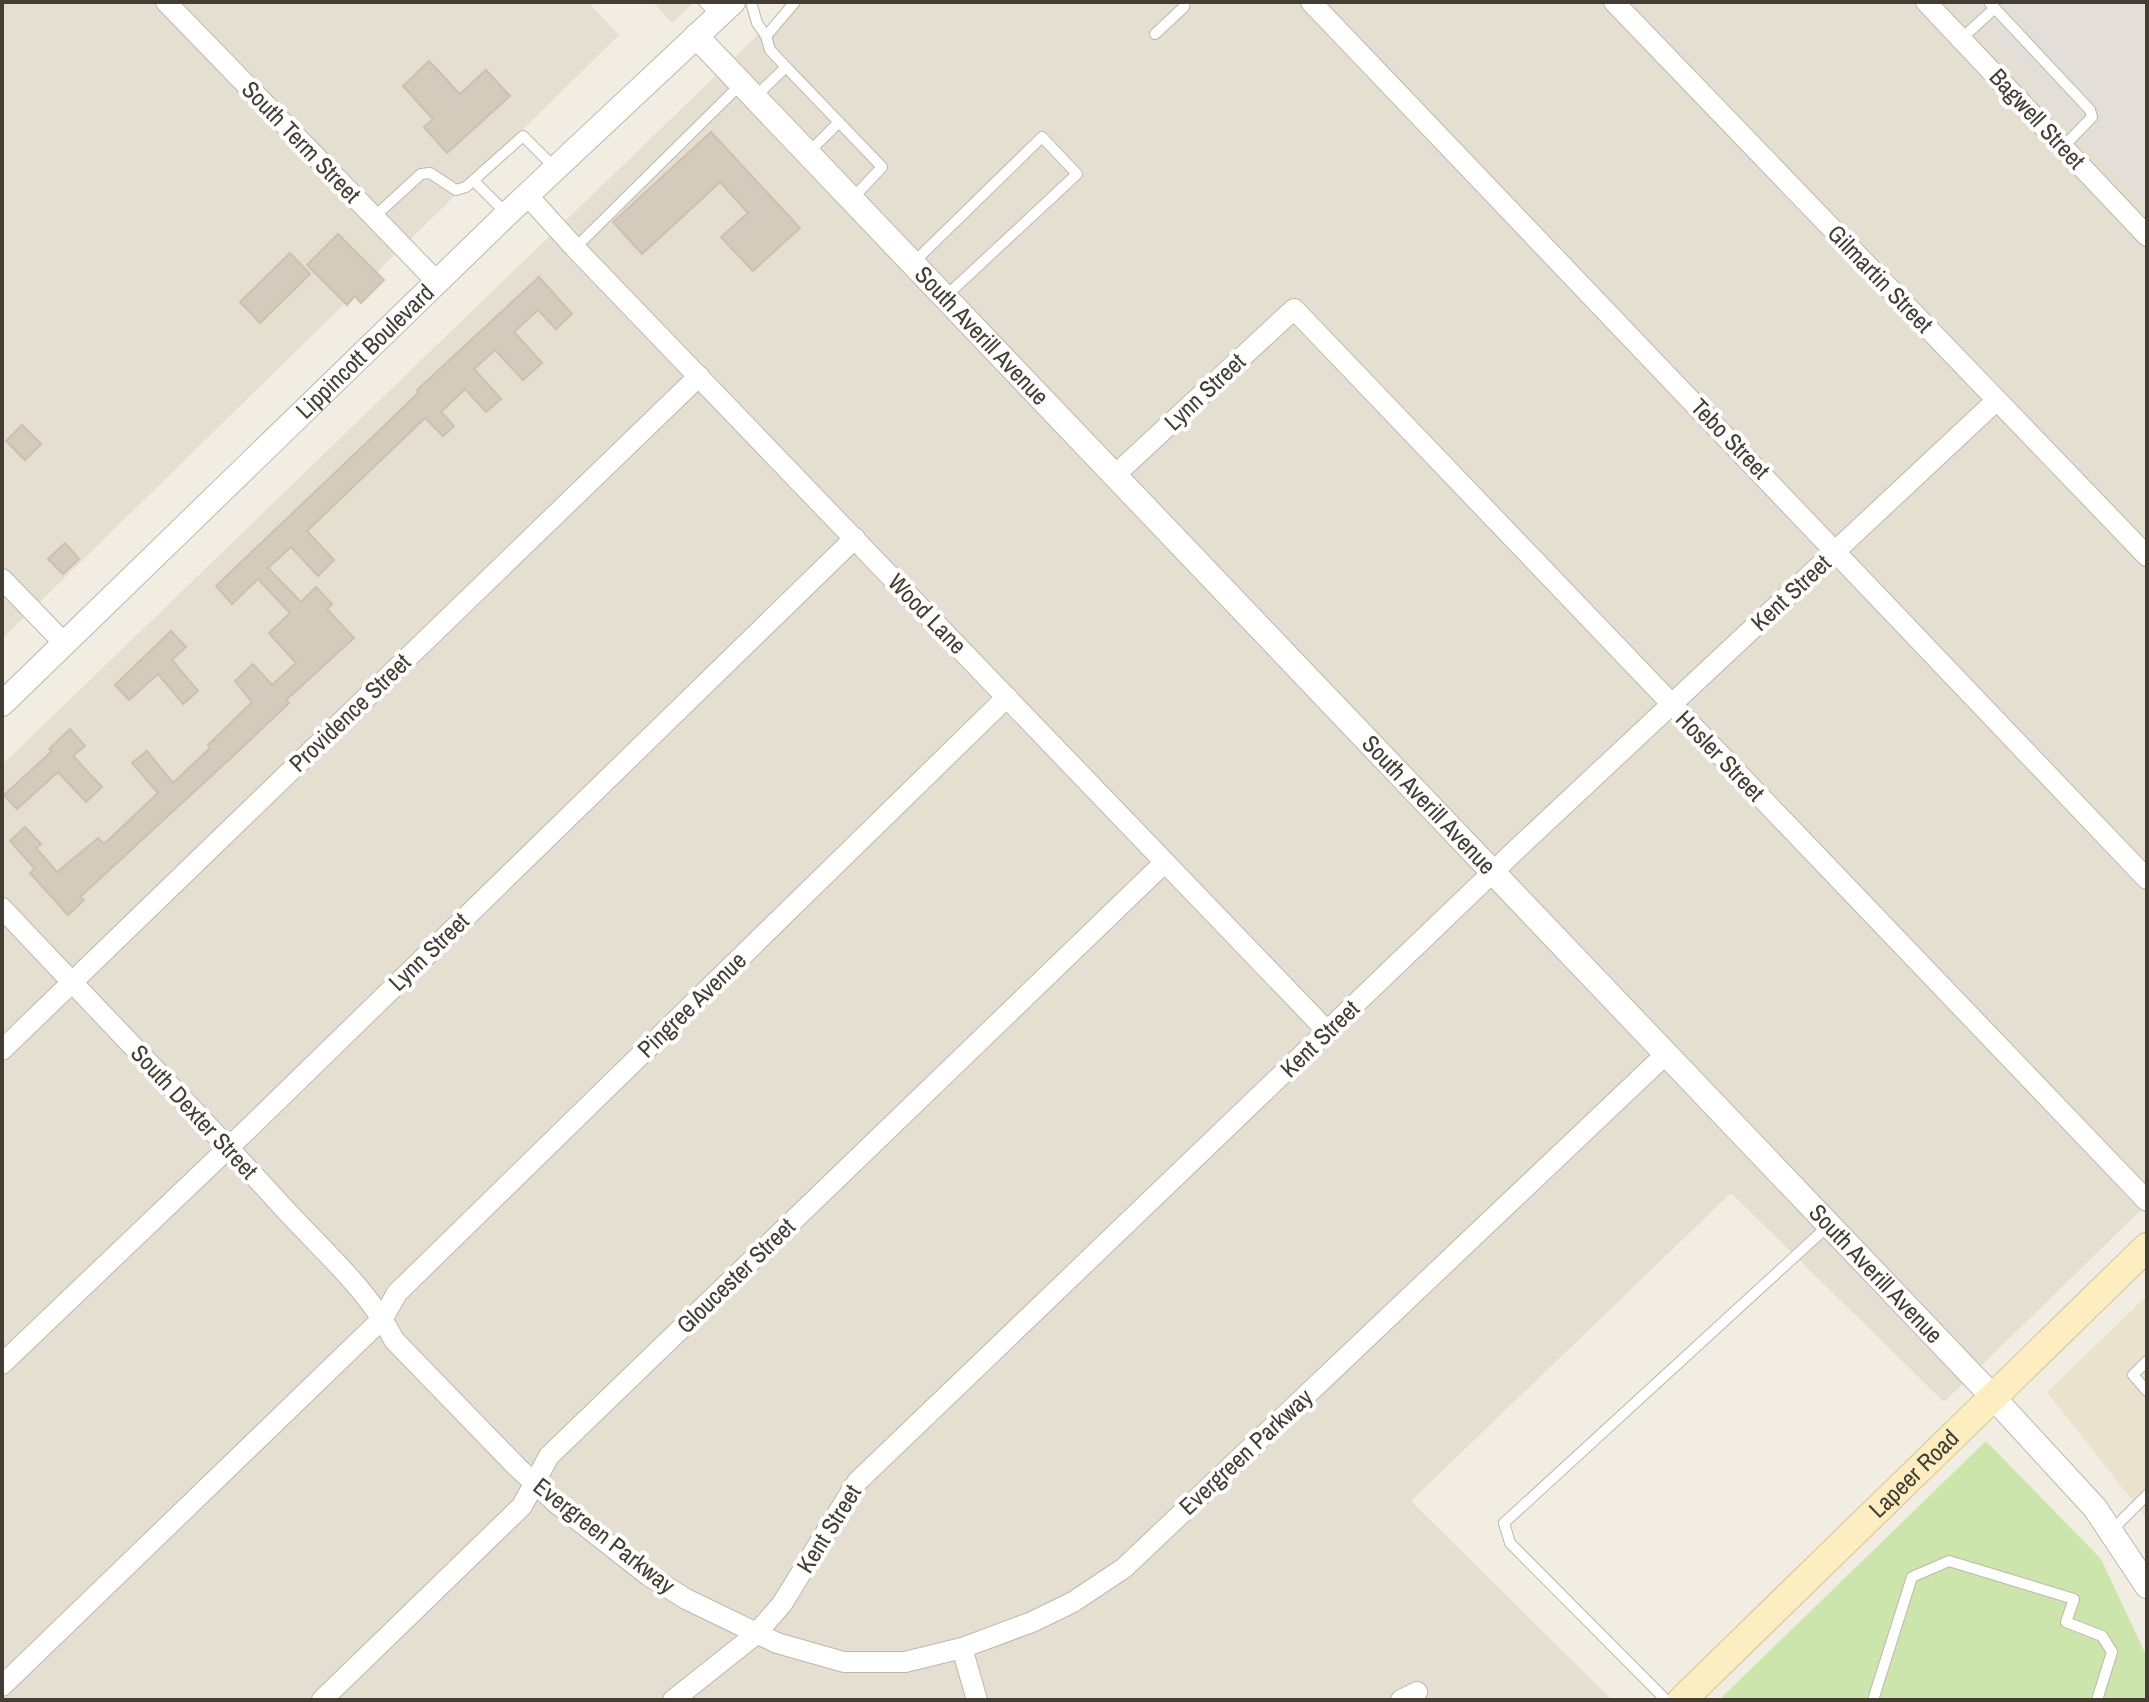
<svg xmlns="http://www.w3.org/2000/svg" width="2149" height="1702" viewBox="0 0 2149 1702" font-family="'Archivo Narrow',sans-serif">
  <rect width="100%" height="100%" fill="#f1ede3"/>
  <!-- residential -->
  <g fill="#e5dfd1">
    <polygon points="2,2 588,2 619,35 2,639"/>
    <polygon points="653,2 694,2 672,23"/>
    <polygon points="792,2 1952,2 2147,207 2147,1204 1944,1402 1731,1193 1411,1501 1612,1700 2,1700 2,765"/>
  </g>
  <!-- industrial -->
  <polygon fill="#e3ded8" points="1952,2 2147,2 2147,207"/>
  <!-- education -->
  <polygon fill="#eae2cd" points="2147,1296 2147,1519 2047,1392"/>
  <!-- green -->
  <polygon fill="#cce5ac" points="1986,1441 2101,1559 2147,1657 2147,1700 1719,1700"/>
  <!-- building -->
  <g fill="#d5cbbc" stroke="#cdc0ad" stroke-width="2">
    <polygon points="429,61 460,94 486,70 510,96 447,153 424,127 433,119 403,86"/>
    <polygon points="711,132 800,228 753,271 721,237 748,213 720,182 642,254 613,222"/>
    <polygon points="338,234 384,280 361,303 355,296 347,305 307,265"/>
    <polygon points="290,253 310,274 260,323 240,302"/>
    <polygon points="539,277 572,314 556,329 538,310 514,332 542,363 523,380 495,350 474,369 501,399 486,412 465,389 441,412 454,426 443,436 425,418 307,531 334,560 318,576 291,547 268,568 301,602 316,587 332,604 327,609 354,638 286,700 289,703 247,743 80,897 84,900 68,915 30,873 35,869 10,841 25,827 41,844 36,848 57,872 98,838 104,844 158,793 132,763 147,751 173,783 210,748 208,745 252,702 235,681 253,664 272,685 296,663 269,633 290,613 258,579 232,604 216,586 384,426 419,392 417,390"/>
    <polygon points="22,425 41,444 25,460 6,441"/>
    <polygon points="65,543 79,559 63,574 48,559"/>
    <polygon points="171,631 186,647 172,660 198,691 183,704 158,674 129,700 115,685"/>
    <polygon points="70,729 85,746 73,756 102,787 86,802 58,772 17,809 4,795 52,751 49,749"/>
  </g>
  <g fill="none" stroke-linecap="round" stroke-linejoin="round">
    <defs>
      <g id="service">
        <polyline points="704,2 717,16"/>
        <polyline points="751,2 757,23 766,36"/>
        <polyline points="1989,2 2090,110 2092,117 2063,147"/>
        <polyline points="1155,34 1184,7 1185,2"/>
        <polyline points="1961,39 1995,8"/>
        <polyline points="786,67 770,50 766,36 795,2"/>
        <polyline points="755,97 786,67 882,167 852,199"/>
        <polyline points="808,153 839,122"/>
        <polyline points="474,181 507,214"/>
        <polyline points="374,217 421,174 430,173 456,190 466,187 523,136 555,168"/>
        <polyline points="575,248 740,85"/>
        <polyline points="914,262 1042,137 1077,174 945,297"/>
        <polyline points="2147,1361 2133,1375 2147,1391"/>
        <polyline points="2111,1531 2147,1495"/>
        <polyline points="1666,1700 1510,1543 1504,1523 1828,1226"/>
        <polyline points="1873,1700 1912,1577 1949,1561 2074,1599 2066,1622 2102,1636 2112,1652 2097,1700"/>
      </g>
      <g id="minor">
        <polyline points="166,2 437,282"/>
        <polyline points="1311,2 2147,879"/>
        <polyline points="1614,2 2147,556"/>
        <polyline points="1926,2 2147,236"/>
        <polyline points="527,195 575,248 1328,1032"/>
        <polyline points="1115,475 1294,309 2147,1201"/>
        <polyline points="2,579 64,643"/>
        <path d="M2 908C95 1007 190 1105 281 1205 319 1247 370 1291 394 1340L517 1467 556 1503 649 1576 686 1599 777 1643 844 1662H905L962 1648 1032 1622 1073 1602 1124 1568 1666 1054"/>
        <polyline points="2,1050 699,376"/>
        <polyline points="2,1364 246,1131 855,538"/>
        <polyline points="962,1648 977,1700"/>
        <polyline points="2,1686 383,1318 397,1293 1007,697"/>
        <polyline points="322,1700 522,1506 549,1456 1164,863"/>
        <polyline points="673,1700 755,1635 782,1604 857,1482 1519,847 1997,400"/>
        <polyline points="1401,1700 1417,1692"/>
      </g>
      <g id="tertiary">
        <path id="s1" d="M696 36 1993 1397 2095 1508 2147 1586"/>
        <path id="s2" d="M2 704 507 214 733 2"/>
      </g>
      <g id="secondary">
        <path id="s3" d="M1682 1700 2147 1247"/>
      </g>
    </defs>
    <!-- service casing -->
    <use href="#service" stroke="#bfb7a9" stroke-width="12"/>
    <!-- minor casing -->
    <use href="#minor" stroke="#bfb7a9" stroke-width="22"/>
    <!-- tertiary casing -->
    <use href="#tertiary" stroke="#bfb7a9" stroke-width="26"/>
    <!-- secondary casing -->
    <use href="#secondary" stroke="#d4c296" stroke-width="30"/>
    <!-- service -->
    <use href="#service" stroke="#fff" stroke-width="10"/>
    <!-- minor -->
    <use href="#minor" stroke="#fff" stroke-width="20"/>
    <!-- tertiary -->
    <use href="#tertiary" stroke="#fff" stroke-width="24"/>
    <!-- secondary -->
    <use href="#secondary" stroke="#fdeec1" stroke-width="28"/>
  </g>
  <g text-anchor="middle" stroke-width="8" stroke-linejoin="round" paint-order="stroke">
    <!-- street labels -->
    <g font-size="24" fill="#433d34" stroke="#fff">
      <text transform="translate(2037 119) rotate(47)" y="8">Bagwell Street</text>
      <text transform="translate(301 142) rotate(46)" y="8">South Term Street</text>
      <text transform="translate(1880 279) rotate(46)" y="8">Gilmartin Street</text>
      <text dy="8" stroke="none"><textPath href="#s1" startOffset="414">South Averill Avenue</textPath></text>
      <text dy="8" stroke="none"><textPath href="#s2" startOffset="506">Lippincott Boulevard</textPath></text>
      <text transform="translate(1205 392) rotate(-43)" y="8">Lynn Street</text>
      <text transform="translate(1730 439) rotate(46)" y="8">Tebo Street</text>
      <text transform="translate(1791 593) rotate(-43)" y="8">Kent Street</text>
      <text transform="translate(927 614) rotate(46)" y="8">Wood Lane</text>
      <text transform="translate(350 713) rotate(-44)" y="8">Providence Street</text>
      <text transform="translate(1720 756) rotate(46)" y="8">Hosler Street</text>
      <text dy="8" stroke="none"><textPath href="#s1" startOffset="1062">South Averill Avenue</textPath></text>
      <text transform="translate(429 952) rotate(-44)" y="8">Lynn Street</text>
      <text transform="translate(692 1005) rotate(-44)" y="8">Pingree Avenue</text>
      <text transform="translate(1320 1039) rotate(-44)" y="8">Kent Street</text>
      <text transform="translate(194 1112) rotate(47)" y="8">South Dexter Street</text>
      <text dy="8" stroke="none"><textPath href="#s1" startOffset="1710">South Averill Avenue</textPath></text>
      <text transform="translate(736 1276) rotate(-44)" y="8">Gloucester Street</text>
      <text transform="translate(1246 1452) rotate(-43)" y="8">Evergreen Parkway</text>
      <text dy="8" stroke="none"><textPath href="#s3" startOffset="324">Lapeer Road</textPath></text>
      <text transform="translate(829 1529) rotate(-58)" y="8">Kent Street</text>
      <text transform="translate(604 1536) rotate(38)" y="8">Evergreen Parkway</text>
    </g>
  </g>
  <!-- border -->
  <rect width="2149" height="1702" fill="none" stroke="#433d34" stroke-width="8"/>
</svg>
